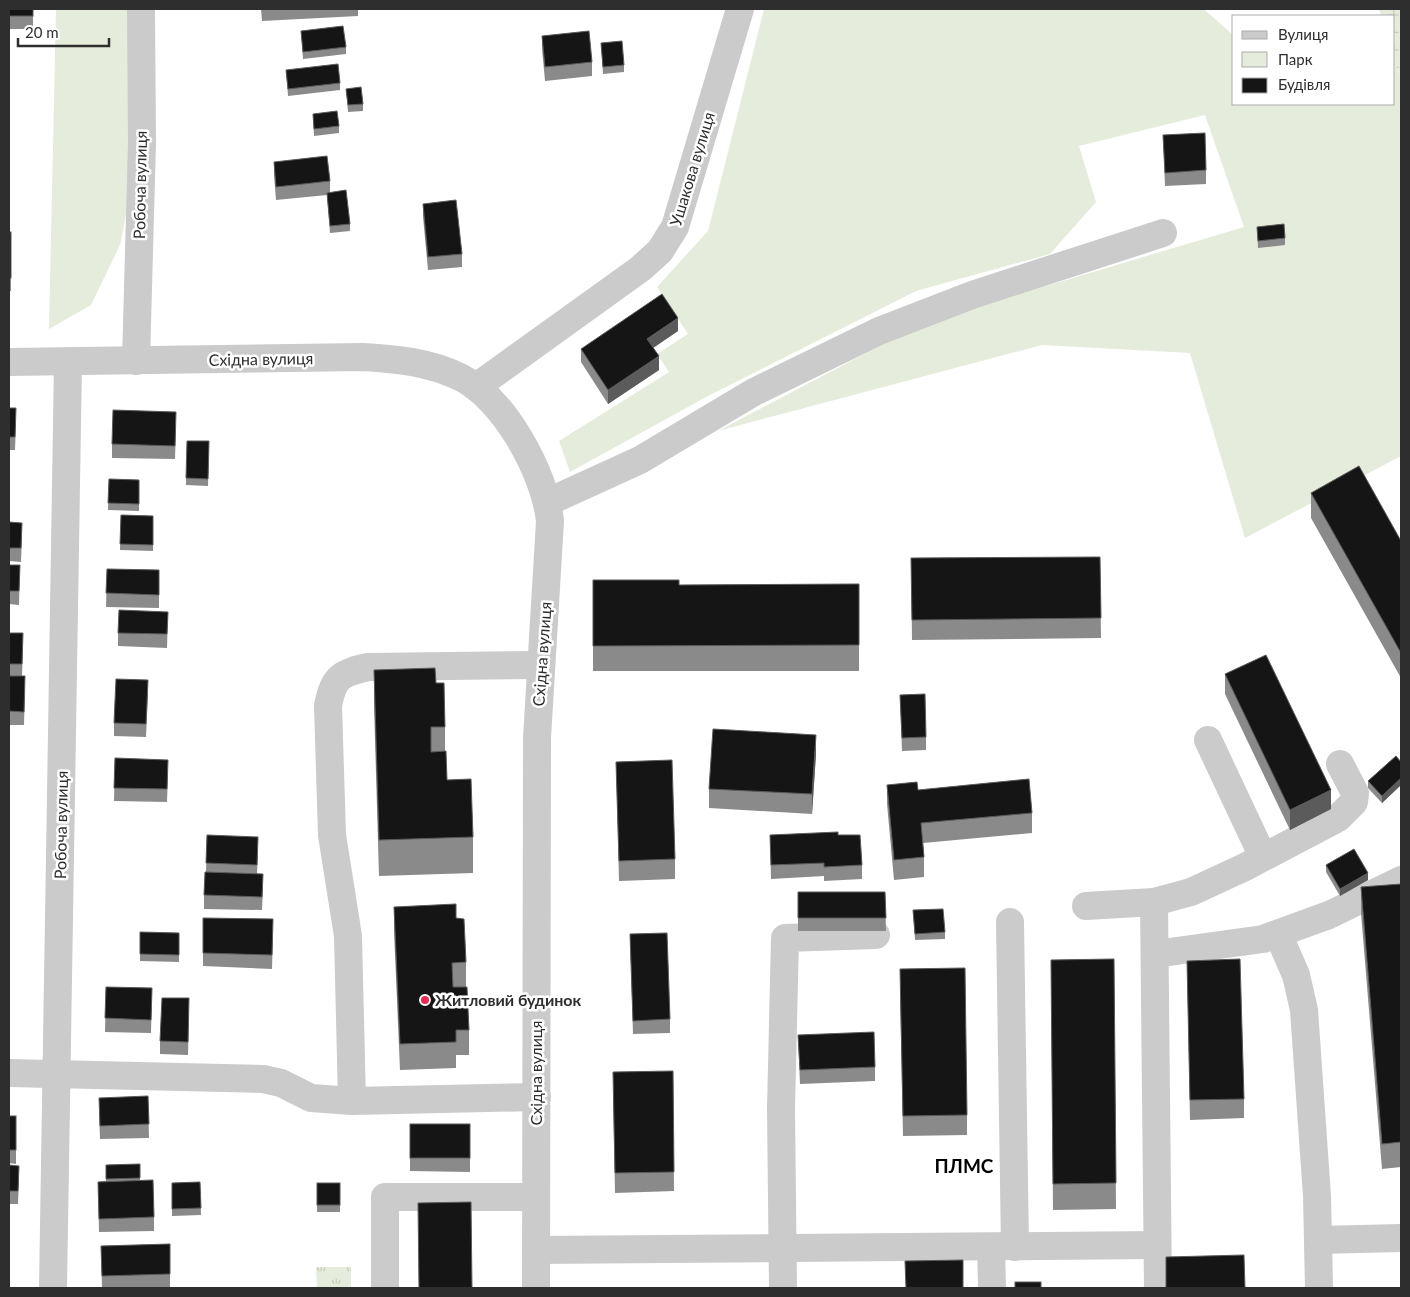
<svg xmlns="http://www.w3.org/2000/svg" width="1410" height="1297" viewBox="0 0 1410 1297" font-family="Lato,sans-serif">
  <defs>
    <pattern id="wetland-marsh" width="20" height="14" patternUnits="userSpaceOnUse" patternTransform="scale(1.25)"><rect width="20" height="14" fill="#e6ecdb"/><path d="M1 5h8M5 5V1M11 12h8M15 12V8" fill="none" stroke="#c6cbbc"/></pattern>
    <pattern id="park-tufts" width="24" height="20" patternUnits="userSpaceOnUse" patternTransform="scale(1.25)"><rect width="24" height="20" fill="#e6ecdb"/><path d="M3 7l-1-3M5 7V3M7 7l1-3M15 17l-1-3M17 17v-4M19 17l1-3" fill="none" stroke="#c6cbbc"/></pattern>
  </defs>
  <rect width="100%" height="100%" fill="#fff"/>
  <!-- green -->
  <g fill="#e6ecdb">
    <polygon points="56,9 128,9 132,184 120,245 91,305 49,329"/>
    <polygon points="764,9 1204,9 1234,36 1234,104 1394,104 1394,59 1401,79 1401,456 1245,538 1190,353 1042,345 718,431 925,322 1244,227 1205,115 1079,146 1096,202 1050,254 916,291 708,396 570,472 559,441 669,372 657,354 688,334 657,287 708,231"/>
  </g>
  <!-- wetland -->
  <polygon fill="url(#wetland-marsh)" points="1379,9 1401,9 1401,79 1394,59 1394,16 1381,16"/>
  <!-- park -->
  <polygon fill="url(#park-tufts)" points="316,1267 351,1267 351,1288 317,1288"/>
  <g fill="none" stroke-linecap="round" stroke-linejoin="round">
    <!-- minor -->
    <g stroke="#cbcbcb" stroke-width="28">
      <polyline points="136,361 142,143 141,9"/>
      <path d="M9 362 363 357C397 359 429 362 460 377 504 398 545 473 550 521L537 738 536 1288"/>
      <polyline points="476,387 640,269 660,251 675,227 740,9"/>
      <polyline points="548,502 640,460 754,392 879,331 972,295 1163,233"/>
      <polyline points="1208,740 1263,857"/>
      <polyline points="1154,902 1158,1288"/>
      <polyline points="1086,906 1154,902 1191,892 1245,867 1338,818 1354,802 1355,793 1340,764"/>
      <polyline points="1010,922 1015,1247"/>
      <polyline points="1278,934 1296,975 1304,1010 1317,1196 1319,1288"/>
      <polyline points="1155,954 1263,939 1329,915 1401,880"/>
      <polyline points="9,1073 263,1079 281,1083 311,1098 352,1101"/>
      <path d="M537 1097 352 1101 348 936 332 835 328 706C333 677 341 673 368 667L540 665"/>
      <polyline points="1318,1240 1401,1238"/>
      <polyline points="991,1247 992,1288"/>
      <polyline points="536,1250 1157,1245"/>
      <polyline points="53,1288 68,362"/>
      <polyline points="385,1288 385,1197 535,1197"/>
      <polyline points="783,1288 781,1109 785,938 876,935"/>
    </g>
  </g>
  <!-- wall -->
  <g fill="#8a8a8a">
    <rect x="9" y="9" width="24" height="20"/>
    <polygon points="261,9 358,9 358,16 262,21"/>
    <polygon points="301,31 346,47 346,54 303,59"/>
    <polygon points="542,36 592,62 592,76 545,81 542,49"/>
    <polygon points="601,43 624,65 624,72 603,74"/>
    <polygon points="286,70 340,83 340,90 288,96"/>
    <polygon points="346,89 363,104 363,111 348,112"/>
    <polygon points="313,114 339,126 339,133 314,136"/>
    <polygon points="1163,135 1206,170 1206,184 1165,186"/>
    <polygon points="274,162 330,181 330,192 350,224 350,231 330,233 327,195 276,200 274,175"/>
    <polygon points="423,204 462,254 462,267 428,270 423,217"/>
    <polygon points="1257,227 1285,238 1285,245 1258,248"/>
    <rect x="9" y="232" width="2" height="59"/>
    <polygon points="678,331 653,348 659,370 608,404 581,362 581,349"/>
    <polygon points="9,408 16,421 15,450 9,450"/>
    <polygon points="176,425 175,459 112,458 112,444"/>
    <polygon points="209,441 208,486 186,485 186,478"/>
    <polygon points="109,479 139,480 139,511 108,510"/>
    <polygon points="1311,493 1401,541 1401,678 1311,518"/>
    <polygon points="121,515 153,516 153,551 120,550"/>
    <polygon points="9,522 22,536 21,562 9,561"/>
    <polygon points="1100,557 1101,638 912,640 911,558"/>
    <polygon points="9,565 20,565 19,605 9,604"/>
    <polygon points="107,569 159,570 159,608 106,607"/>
    <polygon points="593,580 679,585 859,584 859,671 593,671"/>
    <polygon points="168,612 167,648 118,646 118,633"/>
    <polygon points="9,633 23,647 22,676 25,690 24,725 9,725"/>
    <polygon points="374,670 436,683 445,727 445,751 447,780 473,837 473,873 379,876 374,706"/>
    <polygon points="1225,674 1331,809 1290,830 1225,694"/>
    <polygon points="148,694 146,737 114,736 114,723"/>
    <polygon points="900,695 926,737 926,750 902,751"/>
    <polygon points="816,754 812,814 709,808 709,789"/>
    <polygon points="115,758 168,773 167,802 114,801"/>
    <polygon points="616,762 675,859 675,879 619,881"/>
    <polygon points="1401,762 1401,785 1382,803 1368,788 1368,781"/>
    <polygon points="887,785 1032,813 1032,833 923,843 924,857 924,877 894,880 887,804"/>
    <polygon points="207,835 258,850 257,874 263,888 262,910 204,909 204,895 206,872"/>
    <polygon points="770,835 838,835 862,865 862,879 824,881 824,876 771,879"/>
    <polygon points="1326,865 1368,880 1340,896 1326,872"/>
    <polygon points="1401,884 1401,1167 1382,1169 1361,913 1361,887"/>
    <polygon points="798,892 885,892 886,931 798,931"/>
    <polygon points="394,907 456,918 466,962 466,987 469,1030 469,1055 456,1055 456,1068 400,1070 394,932"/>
    <polygon points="913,910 945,932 945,939 915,940"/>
    <polygon points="203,918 273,933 272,969 203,966"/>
    <polygon points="140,932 179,933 179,962 140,961"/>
    <polygon points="630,934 670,1019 670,1033 633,1034"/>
    <polygon points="1114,959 1116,1209 1053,1210 1051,960"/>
    <polygon points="1187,961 1244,1099 1244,1118 1190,1120"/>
    <polygon points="106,987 152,988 151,1033 105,1032"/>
    <polygon points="900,988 967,1115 967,1135 903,1136"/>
    <polygon points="189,1012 188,1055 160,1054 160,1041"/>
    <polygon points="798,1035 875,1067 875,1081 800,1084"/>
    <polygon points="673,1071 674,1191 615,1193 613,1092"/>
    <polygon points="148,1096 149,1138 100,1139 99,1111"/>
    <polygon points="9,1116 16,1116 16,1164 9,1163"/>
    <polygon points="410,1124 470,1124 470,1172 410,1171"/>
    <polygon points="140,1164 140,1180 154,1217 154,1231 99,1232 98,1182 106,1181 106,1165"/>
    <polygon points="9,1165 19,1179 18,1204 9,1204"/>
    <polygon points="200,1182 201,1215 172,1216 172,1183"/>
    <rect x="317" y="1183" width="23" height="29"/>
    <polygon points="170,1244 170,1287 102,1288 101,1246"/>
  </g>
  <!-- shaded-wall -->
  <g fill="#5b5b5b">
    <polygon points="678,318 678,331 647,352 647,339"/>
    <polygon points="659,356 659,370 608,404 608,390"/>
    <polygon points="816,735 816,754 812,814 812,794"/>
    <polygon points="1401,778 1401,785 1382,803 1382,796"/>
    <polygon points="1331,790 1331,809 1290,830 1290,810"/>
    <polygon points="1368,873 1368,880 1340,896 1340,889"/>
  </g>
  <!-- building -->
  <g fill="#151515" stroke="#5b5b5b">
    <rect x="9" y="9" width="24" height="7"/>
    <polygon points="343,26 346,47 303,52 301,31"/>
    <polygon points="589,31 592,62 545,67 542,36"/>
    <polygon points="622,41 624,65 603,67 601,43"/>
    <polygon points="338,64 340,83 288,89 286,70"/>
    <polygon points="361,87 363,104 348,105 346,89"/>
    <polygon points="337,111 339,126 314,129 313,114"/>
    <polygon points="1205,133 1206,170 1165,173 1163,135"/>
    <polygon points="327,156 330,181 276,187 274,162"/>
    <polygon points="346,190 350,224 330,226 327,193"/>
    <polygon points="456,200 462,254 428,257 423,204"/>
    <polygon points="1284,224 1285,238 1258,241 1257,227"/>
    <rect x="9" y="232" width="2" height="46"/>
    <polygon points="662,294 678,318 647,339 659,356 608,390 581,349"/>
    <polygon points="9,408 16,408 15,437 9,437"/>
    <polygon points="113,410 176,412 175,446 112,444"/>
    <polygon points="187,441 209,441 208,479 186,478"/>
    <polygon points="1359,466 1401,541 1401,653 1311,493"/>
    <polygon points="109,479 139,480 139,504 108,503"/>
    <polygon points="121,515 153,516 153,545 120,544"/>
    <polygon points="9,522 22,523 21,548 9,548"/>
    <polygon points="1100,557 1101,618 912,620 911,558"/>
    <polygon points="9,565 20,565 19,591 9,591"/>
    <polygon points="107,569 159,570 159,595 106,593"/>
    <polygon points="593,580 679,580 679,585 859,584 859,645 593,646"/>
    <polygon points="119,610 168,612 167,634 118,633"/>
    <polygon points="9,633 23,633 22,664 9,664"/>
    <polygon points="1266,655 1331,790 1290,810 1225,674"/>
    <polygon points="435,668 436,683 444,683 445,727 431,727 431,752 446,751 447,780 471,779 473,837 379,840 374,670"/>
    <polygon points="9,676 25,676 24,712 9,711"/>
    <polygon points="116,679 148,680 146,724 114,723"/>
    <polygon points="925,694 926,737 902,738 900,695"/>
    <polygon points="713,729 816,735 812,794 709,789"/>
    <polygon points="1396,756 1401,762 1401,778 1382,796 1368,781"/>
    <polygon points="115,758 168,760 167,789 114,788"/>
    <polygon points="672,760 675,859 619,861 616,762"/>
    <polygon points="1029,779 1032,813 921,823 924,857 894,860 887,785 917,782 918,790"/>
    <polygon points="838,832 838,835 860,835 862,865 824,867 824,863 771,865 770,835"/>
    <polygon points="207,835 258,837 257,865 206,863"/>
    <polygon points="1354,849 1368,873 1340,889 1326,865"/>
    <polygon points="205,872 263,874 262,897 204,895"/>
    <polygon points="1401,884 1401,1142 1382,1144 1361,887"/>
    <polygon points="798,892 885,892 886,918 798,918"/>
    <polygon points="456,904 456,918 464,919 466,962 452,963 453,987 467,987 469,1030 456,1030 456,1042 400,1044 394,907"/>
    <polygon points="943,909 945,932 915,934 913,910"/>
    <polygon points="203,918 273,919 272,955 203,953"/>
    <polygon points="140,932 179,933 179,955 140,954"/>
    <polygon points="667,933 670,1019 633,1021 630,934"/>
    <polygon points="1114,959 1116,1183 1053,1184 1051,960"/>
    <polygon points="1240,959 1244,1099 1190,1100 1187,961"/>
    <polygon points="965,968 967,1115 903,1116 900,969"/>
    <polygon points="106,987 152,988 151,1020 105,1018"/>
    <polygon points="162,998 189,998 188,1042 160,1041"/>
    <polygon points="874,1032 875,1067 800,1070 798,1035"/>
    <polygon points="673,1071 674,1172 615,1173 613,1072"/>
    <polygon points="148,1096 149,1124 100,1126 99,1098"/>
    <rect x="9" y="1116" width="7" height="34"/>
    <rect x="410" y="1124" width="60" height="34"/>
    <polygon points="140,1164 140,1178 106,1179 106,1165"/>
    <polygon points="9,1165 19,1166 18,1191 9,1191"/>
    <polygon points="153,1180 154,1217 99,1219 98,1182"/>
    <polygon points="200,1182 201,1208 172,1209 172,1183"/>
    <rect x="317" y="1183" width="23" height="22"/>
    <polygon points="471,1202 472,1288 419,1288 418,1203"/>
    <polygon points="170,1244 170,1274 102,1276 101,1246"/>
    <polygon points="1244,1255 1245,1288 1166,1288 1166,1257"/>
    <polygon points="963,1260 963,1288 906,1288 905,1261"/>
    <rect x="1015" y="1282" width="26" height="6"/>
  </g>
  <!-- markers -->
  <circle fill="#eb2a51" stroke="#fff" stroke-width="2" cx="425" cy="1000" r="5"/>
  <g text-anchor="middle" stroke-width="5" stroke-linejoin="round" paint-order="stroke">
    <!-- street labels -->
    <g font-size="16" fill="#2e2e2e" stroke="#fff">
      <text transform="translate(692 169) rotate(-73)" y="6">Ушакова вулиця</text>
      <text transform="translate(140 185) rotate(-89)" y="6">Робоча вулиця</text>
      <text transform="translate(261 359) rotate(-1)" y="6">Східна вулиця</text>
      <text transform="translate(542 654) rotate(-86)" y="6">Східна вулиця</text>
      <text transform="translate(61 825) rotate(-89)" y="6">Робоча вулиця</text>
      <text transform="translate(536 1073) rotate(-90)" y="6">Східна вулиця</text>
    </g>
    <!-- poi labels -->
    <g font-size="16" font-weight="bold" fill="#2e2e2e" stroke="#fff" text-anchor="start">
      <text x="435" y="1006">Житловий будинок</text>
    </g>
    <!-- quarter labels -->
    <g font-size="19" font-weight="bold" fill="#000" stroke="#fff">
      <text x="964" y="1173">ПЛМС</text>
    </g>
  </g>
  <!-- border -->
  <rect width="1410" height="1297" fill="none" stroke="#2e2e2e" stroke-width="20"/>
  <!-- legend -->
  <rect x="1232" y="15" width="162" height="90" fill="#ffffff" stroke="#ababab"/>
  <rect x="1242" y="31" width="25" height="8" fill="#cbcbcb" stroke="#ababab"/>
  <text x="1278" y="40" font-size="15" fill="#2e2e2e">Вулиця</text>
  <rect x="1242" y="52" width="25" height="15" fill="#e6ecdb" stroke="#ababab"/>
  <text x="1278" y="65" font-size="15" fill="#2e2e2e">Парк</text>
  <rect x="1242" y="78" width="25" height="15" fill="#151515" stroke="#ababab"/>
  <text x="1278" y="90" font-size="15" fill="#2e2e2e">Будівля</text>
  <!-- scale -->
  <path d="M18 38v8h91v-8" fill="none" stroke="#2e2e2e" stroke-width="2.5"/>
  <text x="25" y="38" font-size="15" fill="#2e2e2e" stroke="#ffffff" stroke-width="4" paint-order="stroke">20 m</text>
</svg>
